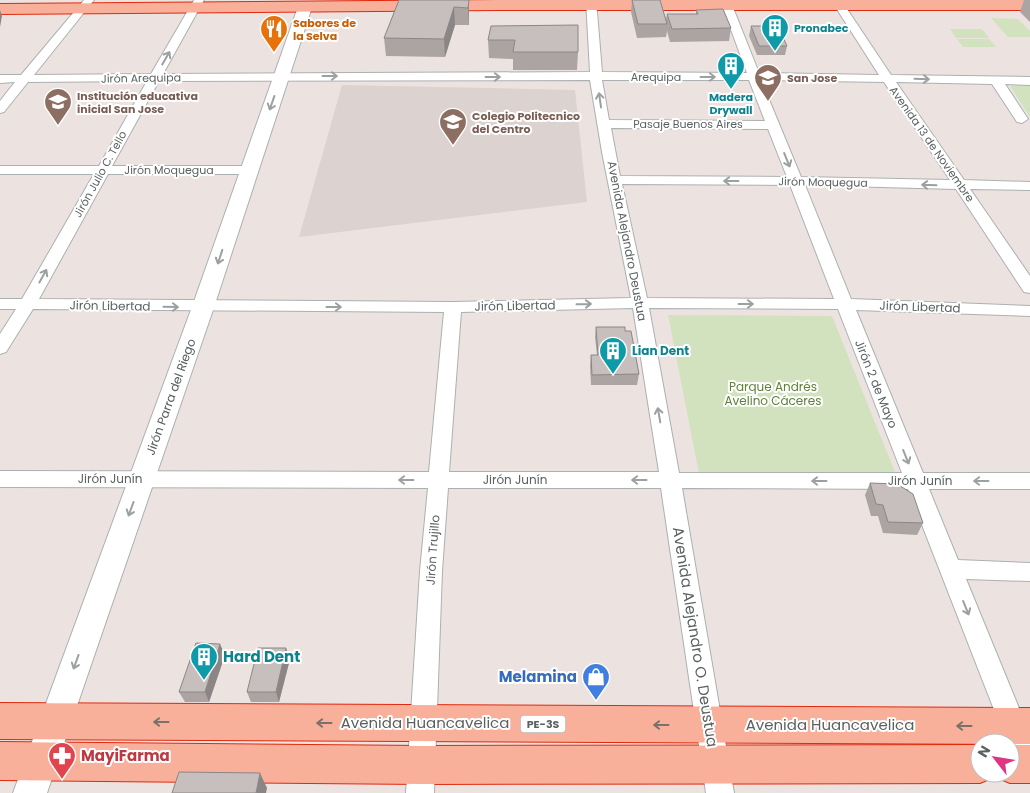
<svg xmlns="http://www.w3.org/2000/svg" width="1030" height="793" viewBox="0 0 1030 793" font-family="Poppins,sans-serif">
  <rect width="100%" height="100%" fill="#ece3e1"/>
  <!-- education -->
  <polygon fill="#dcd2cf" points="342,85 575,90 587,202 299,237"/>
  <!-- green -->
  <g fill="#d2e2be">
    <polygon points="991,18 1018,19 1030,31 1030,37 1008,37"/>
    <polygon points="950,29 982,29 989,38 956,38"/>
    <polygon points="957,39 989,39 996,47 963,47"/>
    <polygon points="1030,85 1030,117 1010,86"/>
    <polygon points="668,315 832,316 895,472 699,474"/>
  </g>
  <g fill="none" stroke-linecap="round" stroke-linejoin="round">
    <defs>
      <path id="minor" d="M84 0H94L34 75 151 74 194 0H204L163 74 590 72 586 0H596L602 72 747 73 720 0H730L759 73 879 75 831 0H841L891 75 1030 77V85L1005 84 1028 119 1022 123 1017 122 992 84 896 82 964 180 1030 182V190L970 189 1030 276V293L1024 292 956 189 805 185 851 299 1030 306V316L856 310 923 473H1030V489H929L958 560 1030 563V581L966 579 1030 735V780L1021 776C1016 766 1010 755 1010 743H1007L908 489 682 488 734 793H706L661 488H448L442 571 434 793H406L420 571 428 488 0 487V471L429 472 444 312 33 309 6 352 0 354V334L16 309H0V299H22L94 174H0V166H99L147 81 28 82 4 112 0 113V101L15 82 0 83V75H21ZM590 80 602 152 631 298 453 302 39 299 108 174H249L256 170 249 166H112L159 81ZM602 80H749L765 121 609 120ZM761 80 884 82 950 180 801 177ZM611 128 768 129 787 177 620 176ZM622 184 790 185 834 299 647 298ZM633 308 659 472H449L461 312ZM649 308 838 309 902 473H679Z"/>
      <polygon id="tertiary" points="305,3 312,7 214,307 47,793 13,793 192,307 298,7"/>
      <g id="trunk">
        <polygon points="499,0 1030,0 1030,10 499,10 0,14 0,4"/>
        <polygon points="0,703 1030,708 1030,744 0,739"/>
        <polygon points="0,742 422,746 980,745 980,773 1010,773 1010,745 1030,745 1030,783 1010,783 996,777 995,775 994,777 980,783 422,784 0,780"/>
      </g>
    </defs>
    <!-- minor casing -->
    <use href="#minor" stroke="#abb0b1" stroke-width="2"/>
    <!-- tertiary casing -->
    <use href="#tertiary" stroke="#abb0b1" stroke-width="2"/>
    <!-- trunk casing -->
    <use href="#trunk" stroke="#e0290d" stroke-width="2"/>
    <!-- minor -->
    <use href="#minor" fill="#fff" fill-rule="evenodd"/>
    <!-- tertiary -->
    <use href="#tertiary" fill="#fff" fill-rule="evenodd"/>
    <!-- trunk -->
    <use href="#trunk" fill="#f8b09b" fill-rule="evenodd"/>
  </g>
  <!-- wall -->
  <g fill="#aba4a3">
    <polygon points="399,0 469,0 469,25 455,25 445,57 386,56 384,38"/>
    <polygon points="632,0 660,0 666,19 667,14 696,14 696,10 731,28 729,41 670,42 667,31 666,37 637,38 631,12"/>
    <polygon points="1024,0 1030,0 1030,22 1020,12"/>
    <polygon points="491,26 578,52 577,70 513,70 513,59 489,58 488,40"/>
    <polygon points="751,26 787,46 785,55 757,55 749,36"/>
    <polygon points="596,327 625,331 639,374 637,385 591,385 590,366 591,355 597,355 595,337"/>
    <polygon points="870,483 923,523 917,535 883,533 878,516 871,516 865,495"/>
    <polygon points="225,655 209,702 185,702 179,692"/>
    <polygon points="290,659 279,702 251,702 247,692"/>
  </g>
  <!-- shaded-wall -->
  <g fill="#8b8685">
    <polygon points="469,0 469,25 468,8"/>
    <polygon points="454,7 455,25 445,57 444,39"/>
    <polygon points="0,10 2,16 0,27"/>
    <polygon points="220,644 225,655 209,702 205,692"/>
    <polygon points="286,648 290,659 279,702 276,692"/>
    <polygon points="260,773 267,788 266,793 256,793"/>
  </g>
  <!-- building -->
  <g fill="#c7bfbe" stroke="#8b8685">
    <polygon points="399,0 469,0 468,8 454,7 444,39 384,38"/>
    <polygon points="632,0 660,0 667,24 638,24"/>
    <polygon points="723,9 731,28 672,29 667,14 698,14 696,10"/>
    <polygon points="578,25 578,52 513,52 515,40 488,40 491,26"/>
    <polygon points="751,26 778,26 787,46 759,46"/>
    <polygon points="596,327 625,327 625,331 631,331 639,374 592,375 591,355 598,355"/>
    <polygon points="870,483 897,484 913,494 923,523 888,522 883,505 876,504"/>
    <polygon points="196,643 220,644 205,692 179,692"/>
    <polygon points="258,648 286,648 276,692 247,692"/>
    <polygon points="179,772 260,773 256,793 172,793"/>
  </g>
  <!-- one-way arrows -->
  <defs><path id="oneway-shaft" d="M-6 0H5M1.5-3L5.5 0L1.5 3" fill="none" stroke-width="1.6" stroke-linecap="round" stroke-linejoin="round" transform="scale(1.25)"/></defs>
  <g stroke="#9ca0a0">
    <use href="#oneway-shaft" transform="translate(166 58) rotate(-60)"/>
    <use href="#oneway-shaft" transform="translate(330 76)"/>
    <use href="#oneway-shaft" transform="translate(493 77)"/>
    <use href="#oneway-shaft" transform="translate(708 77)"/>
    <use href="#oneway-shaft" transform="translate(922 79) rotate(2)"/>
    <use href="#oneway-shaft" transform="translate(600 100) rotate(-98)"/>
    <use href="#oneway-shaft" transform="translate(272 103) rotate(109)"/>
    <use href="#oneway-shaft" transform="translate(787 160) rotate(68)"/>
    <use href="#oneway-shaft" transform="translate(731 181) rotate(-180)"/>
    <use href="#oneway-shaft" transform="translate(929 185) rotate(-178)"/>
    <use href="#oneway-shaft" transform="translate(220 257) rotate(108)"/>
    <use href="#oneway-shaft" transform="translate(43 276) rotate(-61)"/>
    <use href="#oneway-shaft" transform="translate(584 304) rotate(-1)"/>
    <use href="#oneway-shaft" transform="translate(746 304)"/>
    <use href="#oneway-shaft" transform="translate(171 307) rotate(1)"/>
    <use href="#oneway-shaft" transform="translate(334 307)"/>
    <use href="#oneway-shaft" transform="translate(659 415) rotate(-100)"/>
    <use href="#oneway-shaft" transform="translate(906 457) rotate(68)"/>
    <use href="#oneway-shaft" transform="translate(406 480) rotate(-180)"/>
    <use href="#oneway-shaft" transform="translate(639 480) rotate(-180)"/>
    <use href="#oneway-shaft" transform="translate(819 481) rotate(-180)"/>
    <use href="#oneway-shaft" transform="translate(981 481) rotate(-180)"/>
    <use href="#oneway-shaft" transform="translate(131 509) rotate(110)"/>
    <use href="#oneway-shaft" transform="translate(966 608) rotate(68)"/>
    <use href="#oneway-shaft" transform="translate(76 662) rotate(110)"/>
  </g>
  <g stroke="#7a716d">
    <use href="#oneway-shaft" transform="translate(161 722) rotate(-180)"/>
    <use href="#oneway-shaft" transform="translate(324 723) rotate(-180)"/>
    <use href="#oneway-shaft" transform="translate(661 725) rotate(-180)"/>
    <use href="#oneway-shaft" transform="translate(964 726) rotate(-180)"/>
  </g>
  <!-- icons -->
  <defs>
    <symbol id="building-pin" viewBox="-11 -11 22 30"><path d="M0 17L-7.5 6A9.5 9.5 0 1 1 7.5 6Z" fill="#0f9aa8" stroke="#fff"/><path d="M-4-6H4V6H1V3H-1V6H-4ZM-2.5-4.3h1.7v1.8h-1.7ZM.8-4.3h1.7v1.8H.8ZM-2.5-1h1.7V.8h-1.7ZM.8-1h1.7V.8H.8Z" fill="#fff"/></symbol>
    <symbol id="restaurant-pin" viewBox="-11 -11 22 30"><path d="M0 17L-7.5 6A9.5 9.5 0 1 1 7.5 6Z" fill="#e8710a" stroke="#fff"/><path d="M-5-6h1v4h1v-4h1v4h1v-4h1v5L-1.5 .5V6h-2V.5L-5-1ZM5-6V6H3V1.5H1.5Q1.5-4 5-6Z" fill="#fff"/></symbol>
    <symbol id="school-pin" viewBox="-11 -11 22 30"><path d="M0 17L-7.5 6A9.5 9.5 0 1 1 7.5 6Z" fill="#8d6e63" stroke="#fff"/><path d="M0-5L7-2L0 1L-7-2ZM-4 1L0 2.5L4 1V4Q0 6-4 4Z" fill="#fff"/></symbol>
    <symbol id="university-pin" viewBox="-11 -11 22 30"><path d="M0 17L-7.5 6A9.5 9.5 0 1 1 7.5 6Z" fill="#8d6e63" stroke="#fff"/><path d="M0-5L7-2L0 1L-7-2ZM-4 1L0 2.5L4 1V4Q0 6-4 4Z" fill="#fff"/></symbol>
    <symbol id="shop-pin" viewBox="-11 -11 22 30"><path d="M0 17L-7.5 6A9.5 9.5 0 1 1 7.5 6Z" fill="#3f7fe0" stroke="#fff"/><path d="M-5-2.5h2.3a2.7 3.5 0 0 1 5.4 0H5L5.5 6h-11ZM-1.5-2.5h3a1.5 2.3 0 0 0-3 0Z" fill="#fff"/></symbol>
    <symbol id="pharmacy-pin" viewBox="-11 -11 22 30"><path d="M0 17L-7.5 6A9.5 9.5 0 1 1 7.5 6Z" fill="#e0444e" stroke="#fff"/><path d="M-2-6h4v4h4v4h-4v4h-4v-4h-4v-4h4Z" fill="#fff"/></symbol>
  </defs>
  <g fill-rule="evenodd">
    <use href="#building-pin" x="759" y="12" width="32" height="43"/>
    <use href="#restaurant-pin" x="258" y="13" width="32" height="43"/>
    <use href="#building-pin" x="715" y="50" width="32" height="43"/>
    <use href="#school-pin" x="752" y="62" width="32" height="43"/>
    <use href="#school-pin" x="42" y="86" width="32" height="43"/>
    <use href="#university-pin" x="437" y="106" width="32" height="43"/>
    <use href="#building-pin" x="597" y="335" width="32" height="43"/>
    <use href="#building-pin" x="188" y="641" width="32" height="43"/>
    <use href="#shop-pin" x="580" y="661" width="32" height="43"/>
    <use href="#pharmacy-pin" x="46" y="740" width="32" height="43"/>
  </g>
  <g text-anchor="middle" stroke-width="4" stroke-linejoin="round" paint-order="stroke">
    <!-- far-food labels -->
    <g font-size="11" font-weight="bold" fill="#c56008" stroke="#fff" text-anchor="start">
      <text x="293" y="27">Sabores de<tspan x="293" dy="13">la Selva</tspan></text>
    </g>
    <!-- far-culture labels -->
    <g font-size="11" font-weight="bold" fill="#0d838f" stroke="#fff" text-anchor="start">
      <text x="794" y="32">Pronabec</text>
      <text x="731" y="101" text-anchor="middle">Madera<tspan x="731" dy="13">Drywall</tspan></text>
    </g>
    <!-- far-street labels -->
    <g font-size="11" fill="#5a6161" stroke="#fff">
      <text x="656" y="81">Arequipa</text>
      <text transform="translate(141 78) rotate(-1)" y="4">Jirón Arequipa</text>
      <text x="688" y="128">Pasaje Buenos Aires</text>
      <text transform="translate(932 144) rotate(55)" y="4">Avenida 13 de Noviembre</text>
      <text x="169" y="174">Jirón Moquegua</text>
      <text transform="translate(100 174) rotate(-61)" y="4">Jirón Julio C. Tello</text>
      <text transform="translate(823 182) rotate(1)" y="4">Jirón Moquegua</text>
    </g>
    <!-- far-education labels -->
    <g font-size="11" font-weight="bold" fill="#785e54" stroke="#fff" text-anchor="start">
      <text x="787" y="82">San Jose</text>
      <text x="77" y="100">Institución educativa<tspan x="77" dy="13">inicial San Jose</tspan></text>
      <text x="472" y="120">Colegio Politecnico<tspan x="472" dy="13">del Centro</tspan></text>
    </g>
    <!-- shield labels -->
    <rect fill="#fff" stroke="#8c9090" stroke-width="1" x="520.5" y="715.5" width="45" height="17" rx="4"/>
    <g font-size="11" font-weight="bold" fill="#5a6161">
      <text x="543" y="728">PE-3S</text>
    </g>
    <!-- street labels -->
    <g font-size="12" fill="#5a6161" stroke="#fff">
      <text transform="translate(627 241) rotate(79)" y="4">Avenida Alejandro Deustua</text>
      <text transform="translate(110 306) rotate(1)" y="4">Jirón Libertad</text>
      <text transform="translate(515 306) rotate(-1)" y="4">Jirón Libertad</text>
      <text transform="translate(920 307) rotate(2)" y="4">Jirón Libertad</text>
      <text transform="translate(876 384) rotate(68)" y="4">Jirón 2 de Mayo</text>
      <text transform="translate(171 397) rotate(-70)" y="4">Jirón Parra del Riego</text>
      <text x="110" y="483">Jirón Junín</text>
      <text x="515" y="484">Jirón Junín</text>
      <text x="920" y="485">Jirón Junín</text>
      <text transform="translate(433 550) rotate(-86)" y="4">Jirón Trujillo</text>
    </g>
    <!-- culture labels -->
    <g font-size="12" font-weight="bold" fill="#0d838f" stroke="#fff" text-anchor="start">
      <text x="632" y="355">Lian Dent</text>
    </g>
    <!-- park labels -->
    <g font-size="12" fill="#5d8139" stroke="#fff">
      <text x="773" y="391">Parque Andrés<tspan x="773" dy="14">Avelino Cáceres</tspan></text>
    </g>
    <!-- near-street labels -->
    <g font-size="15" fill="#5a6161" stroke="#fff">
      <text transform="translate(695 637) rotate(81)" y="5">Avenida Alejandro O. Deustua</text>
      <text x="425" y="728">Avenida Huancavelica</text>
      <text x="830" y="730">Avenida Huancavelica</text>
    </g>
    <!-- near-culture labels -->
    <g font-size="15" font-weight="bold" fill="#0d838f" stroke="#fff" text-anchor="start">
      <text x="223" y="662">Hard Dent</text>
    </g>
    <!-- near-shop labels -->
    <g font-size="15" font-weight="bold" fill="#366cbe" stroke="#fff" text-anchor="end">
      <text x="577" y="682">Melamina</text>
    </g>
    <!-- near-health labels -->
    <g font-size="15" font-weight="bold" fill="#be3a42" stroke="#fff" text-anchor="start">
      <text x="81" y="761">MayiFarma</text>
    </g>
  </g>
  <!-- north arrow -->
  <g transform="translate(995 758) rotate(301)"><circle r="24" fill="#ffffff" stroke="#bdc0c0"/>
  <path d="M0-4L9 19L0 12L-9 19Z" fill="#de3585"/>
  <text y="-8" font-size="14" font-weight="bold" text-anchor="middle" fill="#5a6161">N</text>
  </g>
</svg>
